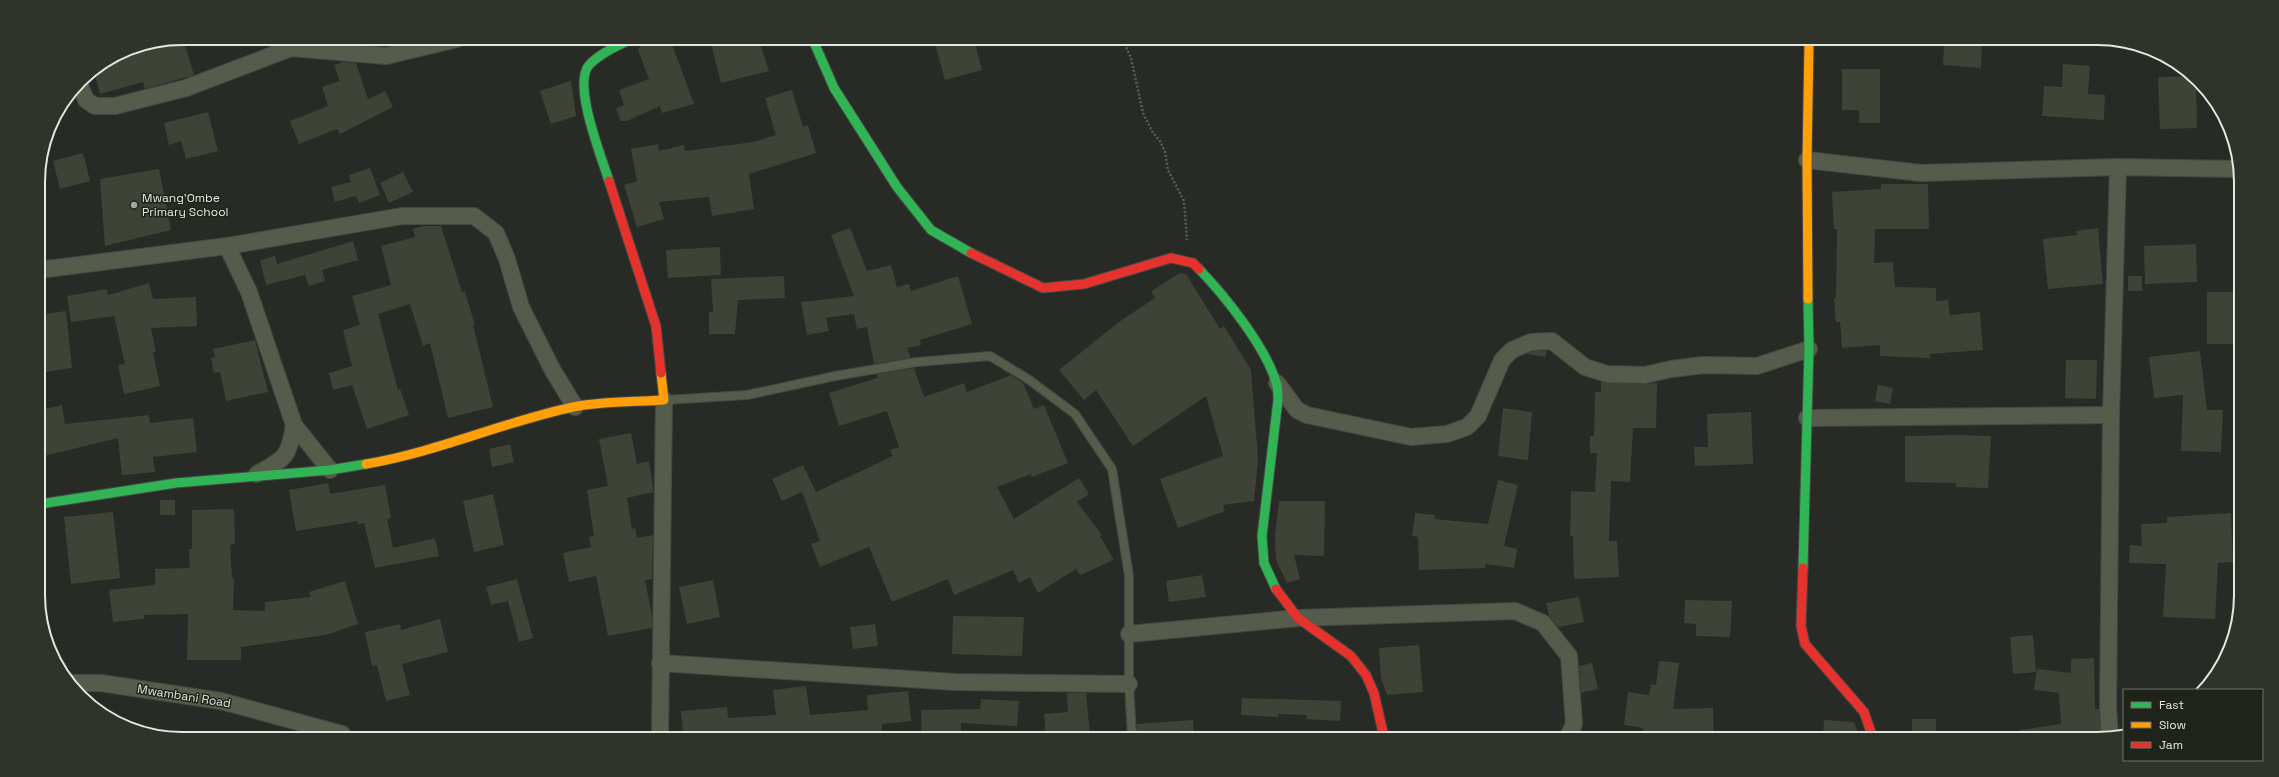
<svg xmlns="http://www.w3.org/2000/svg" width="2279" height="777" viewBox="0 0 2279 777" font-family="'Space Grotesk',sans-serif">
  <rect width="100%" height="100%" fill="#282b25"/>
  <!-- building -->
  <g fill="#3e4237">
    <polygon points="183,38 194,75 145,89 143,82 100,94 94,71 127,49"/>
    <polygon points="645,39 670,39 694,104 662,113 660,106 627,121 621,121 616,109 624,105 619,90 649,79 638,50"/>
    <polygon points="710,39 759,39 769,71 721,83"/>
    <polygon points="934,40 974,40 982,70 945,80"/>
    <polygon points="1944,42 1982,44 1981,68 1943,65"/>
    <polygon points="343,62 356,63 368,99 385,91 393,107 340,134 337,129 299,144 290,121 328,106 322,87 340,81 334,65"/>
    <polygon points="2063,64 2090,66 2088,94 2105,95 2104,120 2042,116 2044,86 2062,87"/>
    <polygon points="1842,69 1880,69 1880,123 1859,123 1859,110 1842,110"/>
    <polygon points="2192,76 2196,79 2197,128 2160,129 2158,77"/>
    <polygon points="571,81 576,116 551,124 540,91"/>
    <polygon points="792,90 803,127 808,125 816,153 749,174 754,209 712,216 709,197 659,202 664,219 637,227 624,185 637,181 631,149 658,144 659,151 684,145 685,151 753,142 776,135 765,98"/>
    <polygon points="208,112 218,151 186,159 181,141 169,145 164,123"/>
    <polygon points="83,153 90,181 60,189 53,161"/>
    <polygon points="370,168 380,195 359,203 356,196 335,202 331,187 351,182 349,175"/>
    <polygon points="159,169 171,230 105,246 100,179"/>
    <polygon points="403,172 413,192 389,203 380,183"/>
    <polygon points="1881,184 1928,184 1929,229 1875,229 1874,263 1893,262 1895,287 1936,288 1936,301 1948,300 1950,315 1980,312 1983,350 1930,354 1930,358 1880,356 1880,345 1842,348 1840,322 1836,322 1834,298 1836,298 1837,229 1834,229 1832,192 1881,189"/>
    <polygon points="424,226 441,226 462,292 465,292 475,325 473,325 493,407 448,418 430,343 423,346 410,304 378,314 398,390 400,389 409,415 367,429 352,385 333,390 329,373 352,366 343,330 360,325 352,296 391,285 381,246 415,237 413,229"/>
    <polygon points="850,228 867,271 891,265 897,287 909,284 911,291 958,276 972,324 920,340 921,345 907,348 911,358 874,364 867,327 857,329 854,314 826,318 829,331 807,335 801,302 854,296 831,235"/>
    <polygon points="2098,228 2103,284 2048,289 2043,239 2077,235 2076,231"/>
    <polygon points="353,241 358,260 322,270 325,281 309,286 305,275 266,285 260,260 275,256 277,264"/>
    <polygon points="2196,244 2197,282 2145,284 2144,246"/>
    <polygon points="720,247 721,275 668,278 666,250"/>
    <polygon points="1180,273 1186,274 1220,329 1224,326 1251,370 1258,459 1254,501 1223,505 1225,511 1178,528 1160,479 1223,456 1206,396 1133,446 1096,390 1084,400 1059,370 1119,322 1155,298 1151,291"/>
    <polygon points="784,276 785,298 738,300 735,334 709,334 709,312 713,312 711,279"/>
    <rect x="2128" y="276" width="14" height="15"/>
    <polygon points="149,283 153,299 196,297 197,326 151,328 156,352 153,353 160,386 124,394 118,365 125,364 114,316 71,322 67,296 107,289 108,295"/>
    <polygon points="2207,292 2238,292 2237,344 2207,344"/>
    <polygon points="66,311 72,368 39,373 39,315"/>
    <polygon points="255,340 268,392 226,401 220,372 214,373 211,358 215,357 213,349"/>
    <polygon points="1533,351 1547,351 1545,357 1527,354"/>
    <polygon points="2200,351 2207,410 2223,410 2221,452 2181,451 2183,395 2154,398 2149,357"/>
    <polygon points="2066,360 2097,360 2096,399 2065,398"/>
    <polygon points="914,368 924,397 964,383 967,392 1011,375 1023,383 1034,409 1044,405 1068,463 1032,477 1031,474 997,487 1014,519 1079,478 1089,494 1077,502 1102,535 1100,536 1114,560 1080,575 1076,569 1038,593 1030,577 1019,583 1013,570 954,595 948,579 892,602 869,547 820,567 811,544 820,541 802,492 782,501 772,479 803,465 816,492 893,456 890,450 899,447 887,411 839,426 829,393 877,378 877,374"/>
    <polygon points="1601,382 1645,384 1657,383 1656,428 1633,428 1630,482 1611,481 1609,541 1617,541 1619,577 1574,579 1573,536 1570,536 1571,491 1595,492 1597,453 1590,453 1590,436 1594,436 1595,392 1601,392"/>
    <polygon points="1878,385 1893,388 1890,404 1875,401"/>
    <polygon points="62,405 65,424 149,415 150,423 193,418 197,452 153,457 155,472 122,475 118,438 40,457 40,410"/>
    <polygon points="1503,408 1532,412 1528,460 1498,456"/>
    <polygon points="1751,412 1753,464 1695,466 1694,447 1708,447 1707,414"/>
    <polygon points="631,433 637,464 649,461 653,486 653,492 627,498 632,529 635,528 637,538 653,535 652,579 645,580 652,616 652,628 608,636 596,576 569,582 563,553 591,547 589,537 594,536 587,490 608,486 599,439"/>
    <polygon points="1958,435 1991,436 1988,488 1956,487 1956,483 1905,482 1905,436"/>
    <polygon points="510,444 514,462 492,467 489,449"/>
    <polygon points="1498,480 1518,485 1504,546 1517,549 1514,568 1485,564 1485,568 1419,570 1418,537 1412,536 1415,513 1435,515 1434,519 1488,524"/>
    <polygon points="328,483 330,494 385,485 391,518 387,519 393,548 435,538 439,556 375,568 364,523 358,524 358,521 296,531 289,490"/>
    <polygon points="493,494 504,545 474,552 463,501"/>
    <rect x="160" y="500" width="15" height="15"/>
    <polygon points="1279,501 1325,501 1324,556 1294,555 1300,579 1287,583 1276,560 1275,536"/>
    <polygon points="234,509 235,544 230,545 232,578 234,578 233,610 265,611 265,602 311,597 309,592 345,581 358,624 326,635 241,647 241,660 187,660 188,614 144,615 144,619 113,622 109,590 155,585 155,569 190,568 189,549 192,549 192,510"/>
    <polygon points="113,512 120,578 71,584 64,517"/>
    <polygon points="2231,513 2233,562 2218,563 2215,619 2163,617 2166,564 2129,563 2130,545 2142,546 2141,524 2167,523 2167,517"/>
    <polygon points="1202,575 1206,597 1169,602 1166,581"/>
    <polygon points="517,579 533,638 519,642 508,601 491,605 486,587"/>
    <polygon points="713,580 720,617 687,624 679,587"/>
    <polygon points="1579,597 1584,622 1558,627 1549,616 1546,603"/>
    <polygon points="1685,600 1732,601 1730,637 1696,636 1696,624 1684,623"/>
    <polygon points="953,616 1024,617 1022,656 952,654"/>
    <polygon points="440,619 448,652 402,664 410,695 386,701 377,665 372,666 365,632 400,624 401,630"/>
    <polygon points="875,624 878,646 853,649 850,627"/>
    <polygon points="2033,635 2036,672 2013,674 2010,637"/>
    <polygon points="1419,645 1423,692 1387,695 1381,678 1379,648"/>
    <polygon points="2094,658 2095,709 2099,709 2101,739 2021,738 2020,730 2061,724 2059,693 2034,690 2037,669 2071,673 2071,659"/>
    <polygon points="1659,661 1679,663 1673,709 1713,708 1714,738 1643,738 1643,728 1624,725 1628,692 1649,695 1651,684 1656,685"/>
    <polygon points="1592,663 1598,689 1581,693 1579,666"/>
    <polygon points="806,686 810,715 868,710 867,695 908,691 911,721 882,724 882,736 683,735 681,711 727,707 728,718 776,715 773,690"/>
    <polygon points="1067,693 1086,693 1090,736 1046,736 1044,714 1068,712"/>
    <polygon points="1242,698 1341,701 1340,721 1306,719 1307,715 1278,714 1278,717 1241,715"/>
    <polygon points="981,699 1019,701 1017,726 961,723 961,736 922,736 921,710 980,709"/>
    <rect x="1912" y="719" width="24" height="19"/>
    <polygon points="1193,720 1194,737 1137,736 1137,724"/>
    <polygon points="1824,720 1854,722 1860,738 1823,738"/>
  </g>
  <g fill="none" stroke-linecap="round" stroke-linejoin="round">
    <defs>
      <polyline id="lane" points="665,400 747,395 835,376 917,362 990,356 1028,379 1075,414 1112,469 1129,576 1129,684 1132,736"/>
      <g id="street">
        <polyline points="79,83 86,100 95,106 115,106 186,88 291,48 386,56 457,39"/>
        <polyline points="1807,160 1921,173 2118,167 2238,169"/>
        <polyline points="227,246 249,292 294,425 330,470"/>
        <polyline points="39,270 227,246 402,216 474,216 496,233 507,259 521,307 552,369 575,407"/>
        <polyline points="1277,383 1297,410 1307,415 1411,437 1447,434 1467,427 1478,416 1502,360 1512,350 1531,342 1552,341 1585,367 1607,374 1645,375 1671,369 1704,365 1757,366 1809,349"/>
        <polyline points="1807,418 2111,415"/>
        <path d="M257 474C284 459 289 458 294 425"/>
        <polyline points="1129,634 1298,618 1515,611 1543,623 1569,656 1574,724 1568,737"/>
        <polyline points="660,663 955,682 1129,684"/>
        <polyline points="70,683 101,683 221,701 342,734"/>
        <polyline points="660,735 664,400"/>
        <polyline points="2110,738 2108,708 2111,415 2118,167"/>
      </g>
      <g id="fast">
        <polyline points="813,40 834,88 897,187 931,230 971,253"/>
        <path d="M609 181C602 158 571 82 590 64 601 53 618 45 632 39"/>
        <path d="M1199 269C1225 296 1265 346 1276 382 1278 387 1278 394 1278 400L1262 536 1264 563 1276 589"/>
        <polyline points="40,504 176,483 330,470 366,464"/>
        <polyline points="1803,568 1809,349 1808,299"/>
      </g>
      <g id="slow">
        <polyline points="1808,299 1807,160 1809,42"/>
        <path d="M366 464C437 452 503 422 573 407 602 401 635 402 664 400L661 373"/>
      </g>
      <g id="jam">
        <polyline points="609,181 656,326 661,373"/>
        <polyline points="971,253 1043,288 1084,284 1171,258 1193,263 1199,269"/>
        <polyline points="1803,568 1801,626 1805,644 1864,712 1873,738"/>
        <polyline points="1276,589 1298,618 1351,656 1366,675 1374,693 1384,737"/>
      </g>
    </defs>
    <!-- lane casing -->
    <use href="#lane" stroke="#464844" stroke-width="10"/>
    <!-- street casing -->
    <use href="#street" stroke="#464844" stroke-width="18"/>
    <!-- fast casing -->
    <use href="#fast" stroke="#464844" stroke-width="11"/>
    <!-- slow casing -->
    <use href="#slow" stroke="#464844" stroke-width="11"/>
    <!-- jam casing -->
    <use href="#jam" stroke="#464844" stroke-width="11"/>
    <!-- path -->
    <polyline stroke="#5a5f53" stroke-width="2.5" stroke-dasharray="2 2" stroke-linecap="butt" points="1123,40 1131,58 1143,113 1153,133 1160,141 1165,152 1168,170 1184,201 1187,240"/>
    <!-- lane -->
    <use href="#lane" stroke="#555c4b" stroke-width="8"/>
    <!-- street -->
    <use href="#street" stroke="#555c4b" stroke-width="16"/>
    <!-- fast -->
    <use href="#fast" stroke="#30b455" stroke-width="9"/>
    <!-- slow -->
    <use href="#slow" stroke="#ff9f0a" stroke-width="9"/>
    <!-- jam -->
    <use href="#jam" stroke="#e5322d" stroke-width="9"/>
  </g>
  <!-- markers -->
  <circle fill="#a3a69f" stroke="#1f2319" stroke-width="1.5" cx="134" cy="205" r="4"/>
  <g text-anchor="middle" stroke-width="3" stroke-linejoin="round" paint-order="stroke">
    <!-- poi labels -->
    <g font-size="12" fill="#e5e8e1" stroke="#1f2319" text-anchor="start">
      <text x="142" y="202">Mwang'Ombe<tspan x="142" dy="14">Primary School</tspan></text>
    </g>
    <!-- street labels -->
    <g font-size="12" fill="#e5e8e1" stroke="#1f2319">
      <text transform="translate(184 696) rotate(9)" y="4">Mwambani Road</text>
    </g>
  </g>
  <!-- crop -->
  <path d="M0 0H2279V777H0ZM182 45H2097A137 137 0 0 1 2234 182V595A137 137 0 0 1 2097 732H182A137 137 0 0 1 45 595V182A137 137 0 0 1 182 45Z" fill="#2f3329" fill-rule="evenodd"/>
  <path fill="none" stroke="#e5e8e1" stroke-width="2" d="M182 45H2097A137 137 0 0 1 2234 182V595A137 137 0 0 1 2097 732H182A137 137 0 0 1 45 595V182A137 137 0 0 1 182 45Z"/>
  <!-- legend -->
  <rect x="2123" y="689" width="140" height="72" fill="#1f2319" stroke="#6e7269"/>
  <rect x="2131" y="702" width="20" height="6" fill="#30b455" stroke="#6e7269"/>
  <text x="2159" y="709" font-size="12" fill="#e5e8e1">Fast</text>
  <rect x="2131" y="722" width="20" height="6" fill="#ff9f0a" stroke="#6e7269"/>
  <text x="2159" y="729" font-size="12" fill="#e5e8e1">Slow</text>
  <rect x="2131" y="742" width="20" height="6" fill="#e5322d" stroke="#6e7269"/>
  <text x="2159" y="749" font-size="12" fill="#e5e8e1">Jam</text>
</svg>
